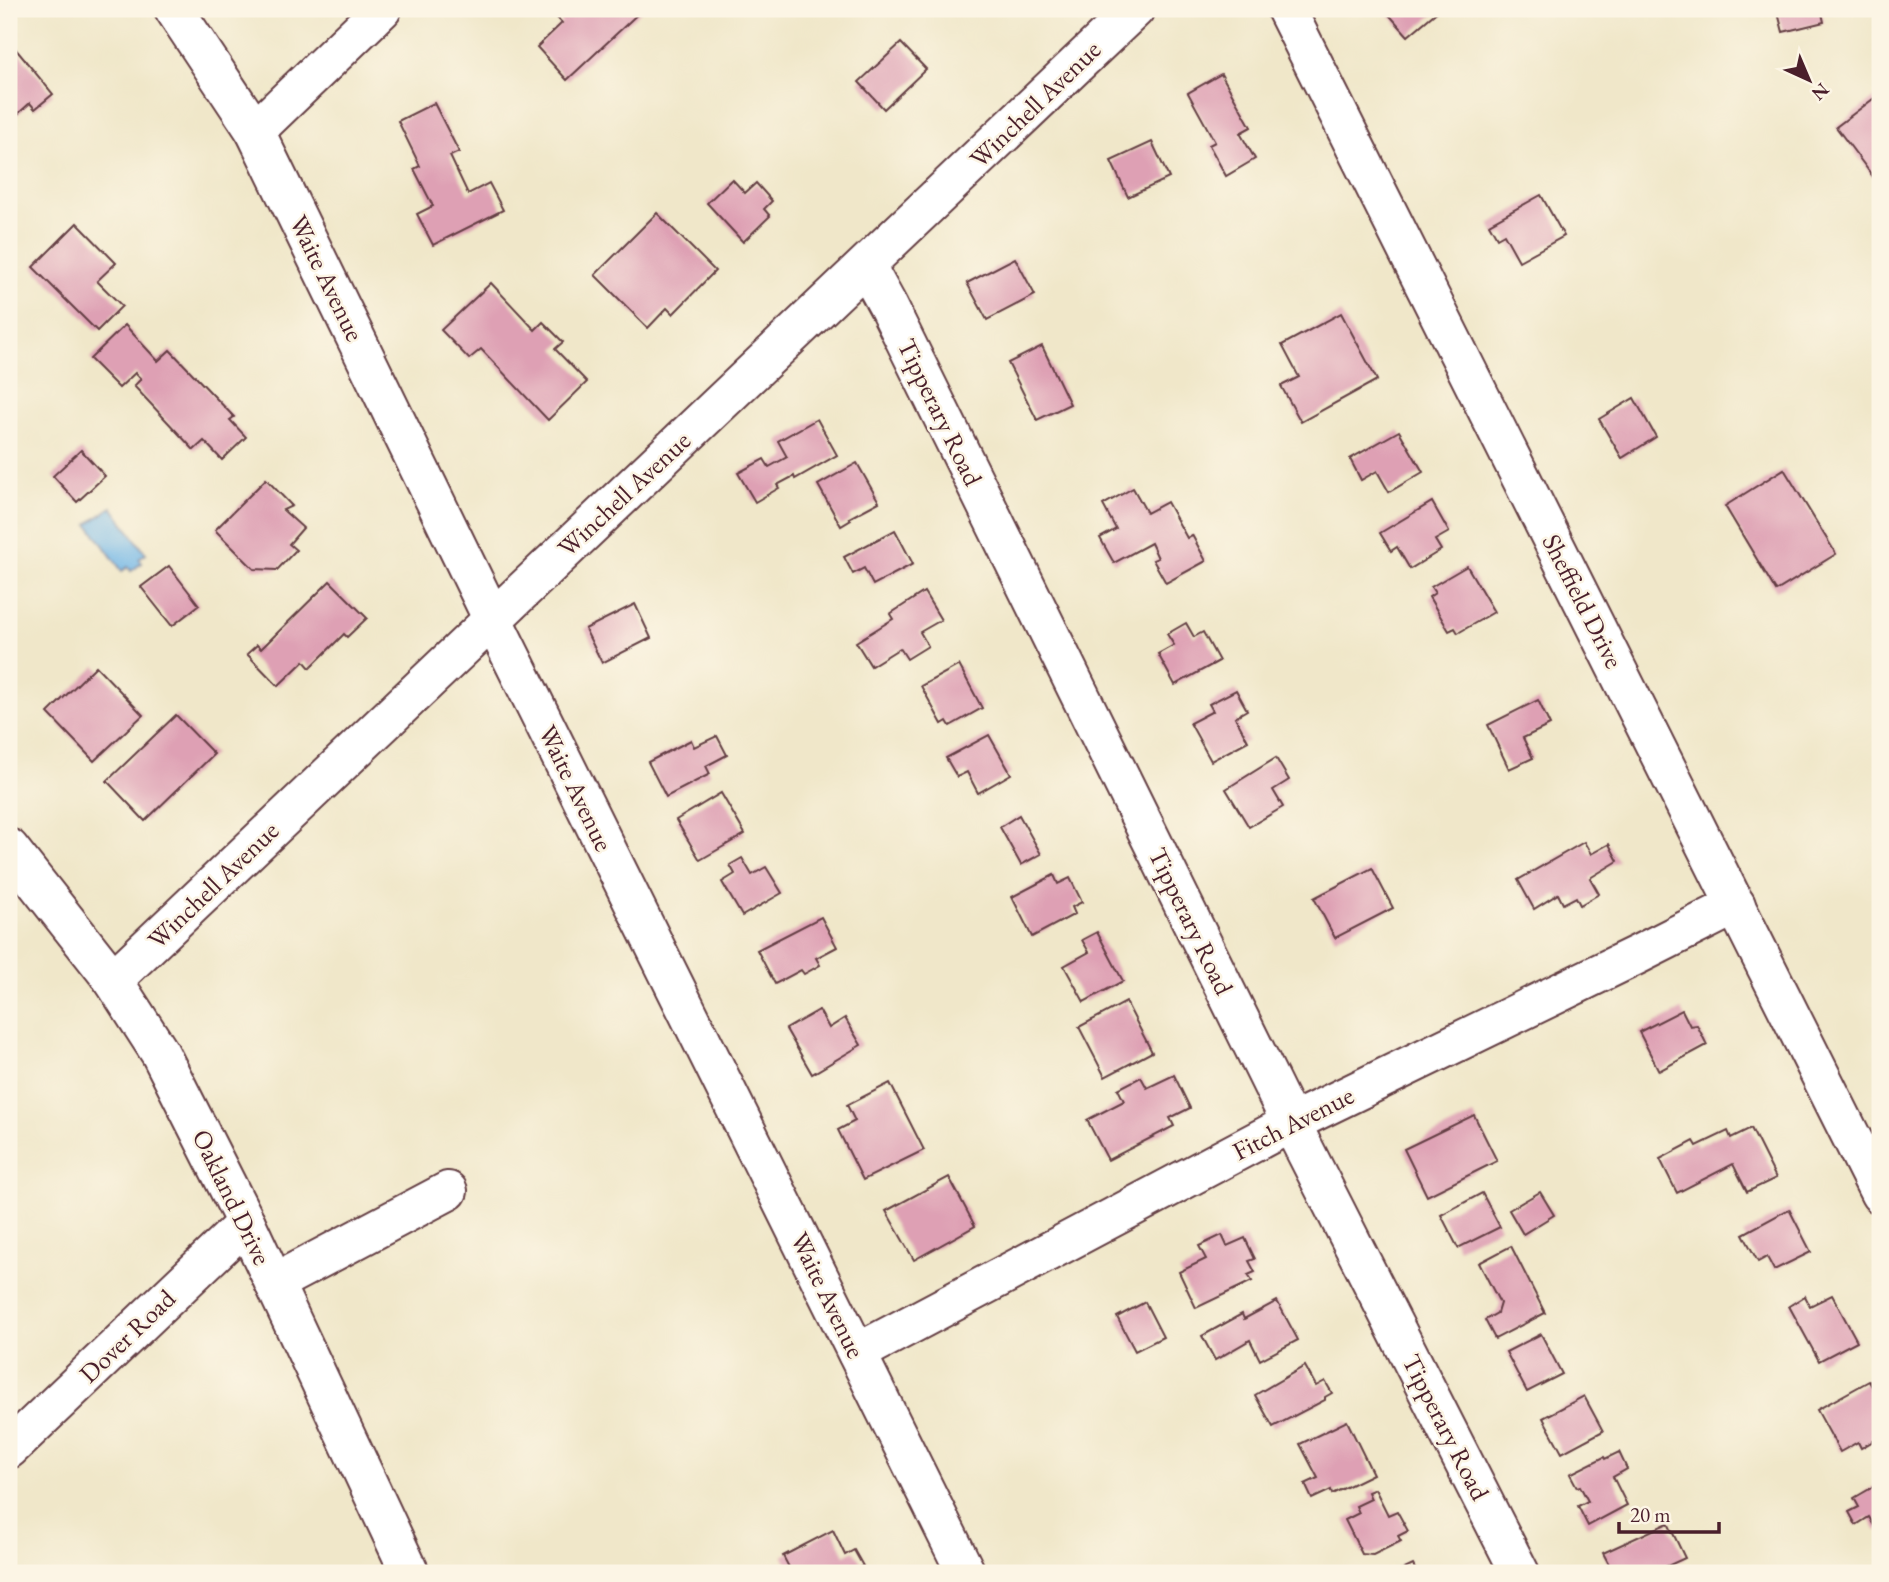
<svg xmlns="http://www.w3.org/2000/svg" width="1889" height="1582" viewBox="0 0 1889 1582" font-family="'EB Garamond',serif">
  <rect width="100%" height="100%" fill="#fcf5e5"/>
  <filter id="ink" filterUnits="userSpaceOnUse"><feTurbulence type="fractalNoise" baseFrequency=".0143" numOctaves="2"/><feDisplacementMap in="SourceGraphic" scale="14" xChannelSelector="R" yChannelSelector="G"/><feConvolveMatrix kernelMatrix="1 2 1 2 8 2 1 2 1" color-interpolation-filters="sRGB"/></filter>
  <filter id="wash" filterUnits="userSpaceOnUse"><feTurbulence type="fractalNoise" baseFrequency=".00686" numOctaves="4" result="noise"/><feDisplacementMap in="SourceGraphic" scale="28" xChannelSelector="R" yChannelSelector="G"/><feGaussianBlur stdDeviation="1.57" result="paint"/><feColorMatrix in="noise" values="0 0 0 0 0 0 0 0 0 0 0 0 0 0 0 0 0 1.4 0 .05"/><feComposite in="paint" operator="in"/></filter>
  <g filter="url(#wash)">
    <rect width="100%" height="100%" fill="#f0e7c9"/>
    <!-- water -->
    <polygon fill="#70b6e7" stroke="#5d6a89" stroke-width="2" points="112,507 146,554 139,559 142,563 131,571 128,567 122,571 88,524"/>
    <g id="blocks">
      <!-- building -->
      <g fill="#dea0b4">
        <polygon points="549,9 643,9 567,80 537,47 562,23"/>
        <polygon points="1384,9 1440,9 1408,36"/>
        <polygon points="1777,9 1821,9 1824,22 1783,32"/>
        <polygon points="9,41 53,94 35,109 30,103 9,122"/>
        <polygon points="901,43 926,69 884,109 859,82"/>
        <polygon points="1221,74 1251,127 1240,133 1255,159 1226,176 1209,145 1215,142 1188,93"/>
        <polygon points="1877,96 1880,101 1880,186 1836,127"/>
        <polygon points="434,103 459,152 450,156 468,194 489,183 503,210 433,245 417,214 433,206 414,169 420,166 398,121"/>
        <polygon points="1152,142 1169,178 1128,197 1111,161"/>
        <polygon points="732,179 745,193 756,183 772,201 764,209 770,216 743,242 707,203"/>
        <polygon points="1541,195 1564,236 1519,261 1504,234 1497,238 1489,224"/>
        <polygon points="657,213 715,271 673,314 667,308 648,328 595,275"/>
        <polygon points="77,223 116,263 97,281 122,306 97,331 33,267"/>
        <polygon points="1015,258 1035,295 987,320 967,283"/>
        <polygon points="491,283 535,330 543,322 563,342 555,349 587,382 548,420 481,349 469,359 441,330"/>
        <polygon points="1341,313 1377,380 1301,422 1281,386 1299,377 1282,345"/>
        <polygon points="125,325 158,361 170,350 234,417 230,420 246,437 222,460 204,441 194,450 134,386 141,379 135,373 119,388 90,359"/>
        <polygon points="1042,346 1070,404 1037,420 1008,363"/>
        <polygon points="1634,398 1656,437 1622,458 1599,419"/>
        <polygon points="817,419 837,455 795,479 794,476 777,485 779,488 755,502 738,473 764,459 769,467 787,457 778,441"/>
        <polygon points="1399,431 1423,472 1389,492 1377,471 1361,480 1350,459"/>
        <polygon points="81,450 105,476 77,502 53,476"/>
        <polygon points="857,463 879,502 849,518 851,520 841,526 818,485"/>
        <polygon points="1784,469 1836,554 1776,591 1725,506"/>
        <polygon points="266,479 292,506 283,510 303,528 289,544 296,550 277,570 254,569 215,530"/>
        <polygon points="1133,488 1147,513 1167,502 1187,538 1192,535 1206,561 1166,583 1153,560 1158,558 1151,543 1114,563 1100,538 1116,529 1103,505"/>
        <polygon points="1432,502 1449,532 1435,540 1441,550 1410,569 1397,547 1391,551 1380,533"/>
        <polygon points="895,530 913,564 873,585 864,568 853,574 844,557"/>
        <polygon points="169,566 199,605 172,626 141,587"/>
        <polygon points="1467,566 1494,612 1458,633 1455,628 1449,631 1429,597 1435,593 1431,587"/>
        <polygon points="330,581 367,618 347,637 344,634 310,668 304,661 278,686 247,654 257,645 261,649"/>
        <polygon points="924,592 941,620 920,632 928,646 907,659 900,648 871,666 856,642 893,619 890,614"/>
        <polygon points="635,604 651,638 602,663 585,629"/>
        <polygon points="1186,623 1194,637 1203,632 1219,661 1175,685 1158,654 1174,645 1167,634"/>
        <polygon points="959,665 982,708 950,726 947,721 942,724 921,686"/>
        <polygon points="96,666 143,715 94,761 48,713"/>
        <polygon points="1236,690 1247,710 1235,717 1248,741 1211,761 1190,723 1213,711 1209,704"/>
        <polygon points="1538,700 1550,725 1523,738 1533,758 1509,769 1488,725"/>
        <polygon points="176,715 214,754 145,821 107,781"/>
        <polygon points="989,735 1011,774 978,793 967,772 957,777 946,758"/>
        <polygon points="717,736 727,755 706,766 710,774 666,797 648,762 691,740 694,747"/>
        <polygon points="1276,758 1289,780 1273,790 1283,807 1249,827 1226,789"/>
        <polygon points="721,793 745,834 700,860 676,820"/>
        <polygon points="1019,815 1041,854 1021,865 1000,827"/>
        <polygon points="1584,842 1591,854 1609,844 1618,861 1590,878 1599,894 1580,905 1576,897 1563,904 1558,894 1534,909 1518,880"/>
        <polygon points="742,858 752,875 766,867 782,893 742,916 722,882 735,874 730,865"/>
        <polygon points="1372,868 1393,908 1335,938 1314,898"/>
        <polygon points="1054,875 1058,884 1070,878 1082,902 1072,907 1075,914 1032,937 1012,897"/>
        <polygon points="821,917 837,947 816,958 820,965 804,974 801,970 775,984 757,950"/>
        <polygon points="1097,932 1123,981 1084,1002 1064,966 1089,952 1082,940"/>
        <polygon points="1126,1002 1152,1052 1105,1077 1079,1027"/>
        <polygon points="819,1010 829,1028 845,1018 861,1045 812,1074 786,1029"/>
        <polygon points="1682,1010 1690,1026 1697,1025 1707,1045 1659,1071 1639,1032"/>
        <polygon points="1174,1075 1190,1108 1170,1118 1174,1126 1108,1160 1087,1120 1124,1101 1118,1089 1141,1077 1147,1088"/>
        <polygon points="890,1083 924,1150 863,1180 838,1130 855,1121 847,1105"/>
        <polygon points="1474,1115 1497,1161 1427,1196 1404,1149"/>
        <polygon points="1751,1128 1776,1178 1747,1192 1733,1164 1677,1193 1660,1159 1694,1141 1697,1146 1728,1131 1731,1138"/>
        <polygon points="949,1177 975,1226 914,1260 886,1211"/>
        <polygon points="1540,1192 1554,1215 1523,1234 1509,1210"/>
        <polygon points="1482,1193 1500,1227 1458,1248 1441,1215"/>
        <polygon points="1789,1209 1811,1252 1774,1270 1767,1257 1758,1262 1743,1234"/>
        <polygon points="1222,1235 1227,1246 1245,1238 1255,1259 1249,1261 1255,1272 1248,1275 1252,1281 1196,1308 1179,1272 1206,1259 1199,1246"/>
        <polygon points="1511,1246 1545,1313 1495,1339 1485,1320 1497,1313 1500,1303 1479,1263"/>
        <polygon points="1832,1295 1857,1341 1819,1361 1789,1306 1805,1296 1810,1306"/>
        <polygon points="1277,1301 1298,1340 1260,1360 1250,1340 1215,1360 1202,1336 1242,1314 1244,1319"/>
        <polygon points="1145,1302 1163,1337 1135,1351 1117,1317"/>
        <polygon points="1541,1334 1562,1374 1527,1392 1506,1352"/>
        <polygon points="1305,1366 1316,1386 1325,1381 1332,1393 1325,1397 1325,1400 1273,1427 1255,1395"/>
        <polygon points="1869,1381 1880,1401 1880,1437 1861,1448 1858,1442 1840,1452 1817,1410"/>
        <polygon points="1584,1396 1603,1431 1562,1453 1543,1418"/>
        <polygon points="1347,1421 1373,1474 1332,1494 1331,1490 1312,1499 1305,1484 1318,1478 1300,1444"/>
        <polygon points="1619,1452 1627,1469 1613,1477 1627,1505 1588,1526 1578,1506 1588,1501 1580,1486 1577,1487 1570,1474 1604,1457 1605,1459"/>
        <polygon points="1880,1483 1880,1529 1877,1531 1869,1517 1856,1525 1849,1512 1859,1507 1854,1498"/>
        <polygon points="1375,1489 1388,1515 1397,1511 1408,1531 1398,1536 1401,1541 1373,1555 1362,1554 1345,1520 1359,1513 1356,1506 1371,1499 1368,1492"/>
        <polygon points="1668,1523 1685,1558 1652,1573 1626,1573 1623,1568 1613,1572 1603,1553"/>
        <polygon points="833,1530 845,1555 854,1550 863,1566 853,1571 854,1573 792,1573 783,1556"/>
        <polygon points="1413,1565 1417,1573 1396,1573"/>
      </g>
    </g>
  </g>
  <g filter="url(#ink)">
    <use href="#blocks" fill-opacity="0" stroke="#633d43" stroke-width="2"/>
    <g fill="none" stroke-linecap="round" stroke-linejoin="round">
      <defs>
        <g id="minor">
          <polyline points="174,9 255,131 492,618 966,1573"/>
          <polyline points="1286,9 1880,1194"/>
          <polyline points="255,131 382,9"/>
          <polyline points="866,266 888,306 1291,1123 1520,1573"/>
          <path d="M113 980C453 655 795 334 1135 9"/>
          <polyline points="274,1283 448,1191"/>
          <polyline points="857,1353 1291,1123 1639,954 1736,905"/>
          <polyline points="9,1449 246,1223"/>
        </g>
        <polyline id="major" points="9,848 113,980 160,1053 246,1223 410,1573"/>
      </defs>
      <!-- minor casing -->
      <use href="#minor" stroke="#633d43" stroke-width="42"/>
      <!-- major casing -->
      <use href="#major" stroke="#633d43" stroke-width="42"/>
      <!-- minor -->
      <use href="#minor" stroke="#fff" stroke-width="38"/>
      <!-- major -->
      <use href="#major" stroke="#fff" stroke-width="38"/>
    </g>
  </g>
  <g text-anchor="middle" stroke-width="5" stroke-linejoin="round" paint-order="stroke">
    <!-- street labels -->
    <g font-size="26" fill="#4a1f2b" stroke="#fcf5e5">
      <text transform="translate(1035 104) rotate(-44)" y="9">Winchell Avenue</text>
      <text transform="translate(327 278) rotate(64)" y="9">Waite Avenue</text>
      <text transform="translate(940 412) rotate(64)" y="9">Tipperary Road</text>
      <text transform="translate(624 494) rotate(-43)" y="9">Winchell Avenue</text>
      <text transform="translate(1583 601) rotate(63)" y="9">Sheffield Drive</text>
      <text transform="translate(576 788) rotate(64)" y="9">Waite Avenue</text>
      <text transform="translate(213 885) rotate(-44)" y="9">Winchell Avenue</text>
      <text transform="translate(1191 921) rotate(64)" y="9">Tipperary Road</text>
      <text transform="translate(1293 1123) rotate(-27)" y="9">Fitch Avenue</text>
      <text transform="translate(232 1197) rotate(64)" y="9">Oakland Drive</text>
      <text transform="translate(828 1295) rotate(64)" y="9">Waite Avenue</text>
      <text transform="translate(127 1336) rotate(-44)" y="9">Dover Road</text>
      <text transform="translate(1446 1427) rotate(63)" y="9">Tipperary Road</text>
    </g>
  </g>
  <!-- margin -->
  <rect width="1889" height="1582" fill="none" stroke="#fcf5e5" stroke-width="35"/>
  <!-- north arrow -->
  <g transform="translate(1809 80) rotate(136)" stroke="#fcf5e5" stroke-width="5" paint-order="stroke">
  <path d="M0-5L12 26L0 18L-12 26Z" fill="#4a1f2b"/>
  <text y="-10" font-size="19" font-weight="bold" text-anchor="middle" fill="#4a1f2b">N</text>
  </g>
  <!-- scale -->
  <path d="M1619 1522v10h100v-10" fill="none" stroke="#4a1f2b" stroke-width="3.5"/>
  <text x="1630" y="1522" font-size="21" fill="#4a1f2b" stroke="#fcf5e5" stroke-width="5" paint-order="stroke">20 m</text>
</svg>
